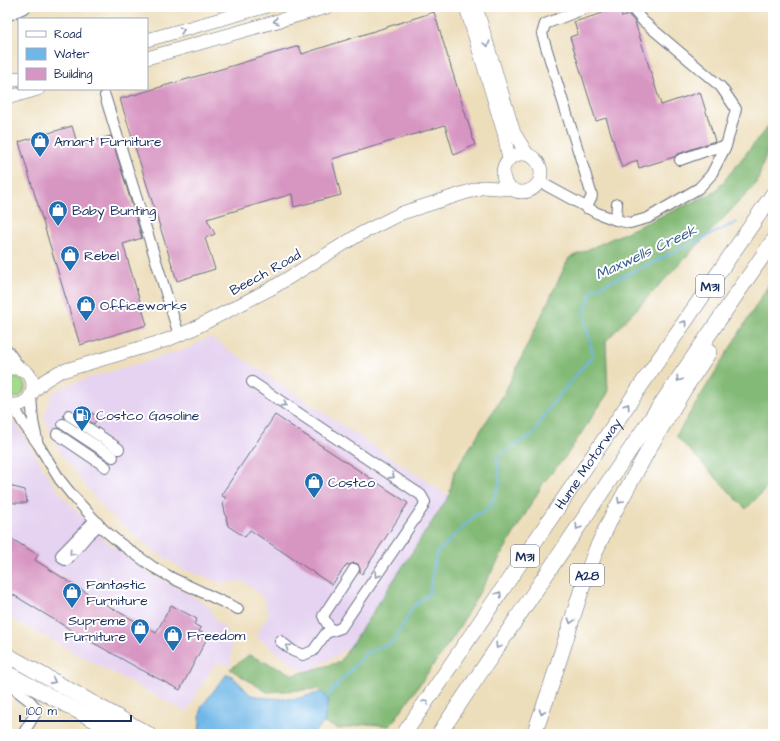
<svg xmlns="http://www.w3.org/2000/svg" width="780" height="741" viewBox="0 0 780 741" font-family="'Architects Daughter',sans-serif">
  <rect width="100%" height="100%" fill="#fff"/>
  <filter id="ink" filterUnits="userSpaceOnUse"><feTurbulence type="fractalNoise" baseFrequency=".025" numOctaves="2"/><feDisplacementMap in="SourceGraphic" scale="8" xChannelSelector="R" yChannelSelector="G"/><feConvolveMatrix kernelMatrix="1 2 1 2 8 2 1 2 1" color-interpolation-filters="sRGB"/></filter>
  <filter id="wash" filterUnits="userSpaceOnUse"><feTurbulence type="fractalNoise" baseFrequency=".012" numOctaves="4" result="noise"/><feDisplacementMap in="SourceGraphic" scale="16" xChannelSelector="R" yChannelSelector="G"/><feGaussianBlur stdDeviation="0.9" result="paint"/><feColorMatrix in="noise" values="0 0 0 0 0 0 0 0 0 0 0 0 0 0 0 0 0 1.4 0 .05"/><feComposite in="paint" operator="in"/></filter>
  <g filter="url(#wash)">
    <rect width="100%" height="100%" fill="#eddebb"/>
    <!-- built -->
    <g fill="#e5d3f1">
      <polygon points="210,337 449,496 349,648 307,672 295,666 256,636 258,631 269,614 263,597 243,581 222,583 185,570 154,551 106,511 60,453 44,417 53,392 69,384 187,349"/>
      <polygon points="7,418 17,425 54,486 97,534 144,570 209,606 216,621 225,628 232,639 231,665 215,663 186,712 17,622 7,615"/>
    </g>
    <!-- green -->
    <path fill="#a4da8b" stroke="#608474" d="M11 376C25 378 29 387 20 397L10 398 7 397V378Z"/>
    <!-- forest -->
    <g fill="#83ba77" stroke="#4f746a">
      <polygon points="773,120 773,132 757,183 606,341 608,393 566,456 544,482 454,636 390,726 368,724 339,729 324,723 328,700 319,689 267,692 230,669 249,655 294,675 340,662 449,496 454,472 504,394 569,258 715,192"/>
      <polygon points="773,278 773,481 746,509 676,436"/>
    </g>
    <!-- water -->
    <polygon fill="#6fb7e7" stroke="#4573a2" points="227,674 232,676 251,695 267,698 295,699 322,692 328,700 324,723 312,734 199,734 201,707"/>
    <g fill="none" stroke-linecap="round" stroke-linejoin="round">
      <!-- stream -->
      <polyline stroke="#6fb7e7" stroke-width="2" points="325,699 366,653 393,642 413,607 429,594 436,554 475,515 489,509 500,483 497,457 532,435 551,405 593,355 584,314 592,290 643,267 737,222"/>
    </g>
    <g id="blocks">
      <!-- building -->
      <g fill="#d795c2">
        <polygon points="619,8 622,17 629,15 635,22 661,105 700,92 715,141 709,143 678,154 674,157 639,168 637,160 622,168 606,118 596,121 570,37 578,34 574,22"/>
        <polygon points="434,12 475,145 454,155 445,125 332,159 341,195 294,207 292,194 207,219 215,234 205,238 215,269 177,281 120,99 299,46 302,54"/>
        <polygon points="72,126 78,146 111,136 142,238 123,244 147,325 80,345 19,142"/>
        <polygon points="87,410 98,417 94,424 83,416"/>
        <polygon points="275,415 408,503 362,574 360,572 360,569 358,564 354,563 349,565 347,564 332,585 250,530 245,537 228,526 223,503 226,498 221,495"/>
        <polygon points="7,478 13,487 25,490 27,503 14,503 7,499"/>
        <polygon points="7,536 38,555 35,560 96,599 156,633 171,605 197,619 194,624 201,628 199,631 208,636 180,690 138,668 76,633 7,591"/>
      </g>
    </g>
  </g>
  <g filter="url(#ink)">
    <use href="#blocks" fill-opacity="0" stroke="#646c7f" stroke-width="1"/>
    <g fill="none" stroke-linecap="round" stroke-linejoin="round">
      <defs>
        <g id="minor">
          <polyline points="7,16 26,7"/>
          <polyline points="105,96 179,335"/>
          <polyline points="680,160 711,149 726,146"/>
          <polyline points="540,182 597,213 616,220 630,223 648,218 699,188 711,175 726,146 736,109 721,87 643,21 631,7"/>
          <polyline points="586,208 592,196 586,176 542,34 545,24 589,7"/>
          <polyline points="616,220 617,204"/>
          <polyline points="7,350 20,368"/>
          <polyline points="252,382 421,495 425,502 423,507 341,628 326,633 313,651 303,655 293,651 280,641"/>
          <polyline points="31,396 33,421 37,440"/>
          <polyline points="13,405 23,423 38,444 60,480 72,495 103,529 121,544 153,567 174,579 238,609"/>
          <polyline points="69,415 119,449"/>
          <polyline points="63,424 113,457"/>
          <polyline points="57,434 106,467"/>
          <polyline points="95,520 61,555 61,556 65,560 67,560 88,535 99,525"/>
          <polyline points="332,631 326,622 323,616 354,569"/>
          <polyline points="7,683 30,701 36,708 35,714 23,734"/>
        </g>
        <g id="major">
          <polyline points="466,7 504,133 509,159"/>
          <polyline points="476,7 514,133 527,154"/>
          <polyline points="147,40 264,7"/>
          <polyline points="147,58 327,7"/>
          <polyline points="7,82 19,78"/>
          <polyline points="7,98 38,89"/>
          <circle cx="522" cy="173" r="19"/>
          <path d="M7 369C42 360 41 413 7 404"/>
          <polyline points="32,393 44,381 59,372 167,340 191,330 272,288 360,234 402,213 483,187 511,189"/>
        </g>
        <g id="highway">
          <polyline points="7,655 148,734"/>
          <polyline points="7,673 120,734"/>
          <path id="s1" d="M404 734 646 378 773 194"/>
          <polyline points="439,734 642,432 773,241"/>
          <polyline points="534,734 550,689 584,582 596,550 612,516 651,445 687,385 709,352"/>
        </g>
      </defs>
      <!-- minor casing -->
      <use href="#minor" stroke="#646c7f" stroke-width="12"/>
      <!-- major casing -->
      <use href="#major" stroke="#646c7f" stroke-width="14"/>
      <!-- highway casing -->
      <use href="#highway" stroke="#646c7f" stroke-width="16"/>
      <!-- minor -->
      <use href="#minor" stroke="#fff" stroke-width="10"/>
      <!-- major -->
      <use href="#major" stroke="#fff" stroke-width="13"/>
      <!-- highway -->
      <use href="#highway" stroke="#fff" stroke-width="15"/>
    </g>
    <!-- one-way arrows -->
    <defs><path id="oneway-chevron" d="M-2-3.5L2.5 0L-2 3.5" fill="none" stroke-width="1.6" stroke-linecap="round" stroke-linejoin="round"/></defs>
    <g stroke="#8d97ae">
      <use href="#oneway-chevron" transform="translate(276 21) rotate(164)"/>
      <use href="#oneway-chevron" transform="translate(182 30) rotate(-16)"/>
      <use href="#oneway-chevron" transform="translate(487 44) rotate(73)"/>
      <use href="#oneway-chevron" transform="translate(684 323) rotate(-55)"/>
      <use href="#oneway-chevron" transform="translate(679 379) rotate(124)"/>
      <use href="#oneway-chevron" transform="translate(284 404) rotate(34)"/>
      <use href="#oneway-chevron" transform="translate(627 406) rotate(-56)"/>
      <use href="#oneway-chevron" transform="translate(392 476) rotate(33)"/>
      <use href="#oneway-chevron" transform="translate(620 501) rotate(119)"/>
      <use href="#oneway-chevron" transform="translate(578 527) rotate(124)"/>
      <use href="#oneway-chevron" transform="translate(72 553) rotate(131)"/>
      <use href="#oneway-chevron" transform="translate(377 575) rotate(124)"/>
      <use href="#oneway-chevron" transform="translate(499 594) rotate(-56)"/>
      <use href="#oneway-chevron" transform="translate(571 621) rotate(108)"/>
      <use href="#oneway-chevron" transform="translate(498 646) rotate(124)"/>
      <use href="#oneway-chevron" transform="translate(288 647) rotate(-145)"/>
      <use href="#oneway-chevron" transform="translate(53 681) rotate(28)"/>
      <use href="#oneway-chevron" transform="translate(426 702) rotate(-56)"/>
      <use href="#oneway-chevron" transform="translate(542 712) rotate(109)"/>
    </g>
  </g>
  <!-- icons -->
  <defs>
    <symbol id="shop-pin" viewBox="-11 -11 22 30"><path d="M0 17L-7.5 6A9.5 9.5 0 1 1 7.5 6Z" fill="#1f6fb2" stroke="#fff"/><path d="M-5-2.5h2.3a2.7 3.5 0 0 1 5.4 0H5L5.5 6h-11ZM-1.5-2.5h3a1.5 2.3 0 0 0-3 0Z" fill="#fff"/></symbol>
    <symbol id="fuel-pin" viewBox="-11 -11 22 30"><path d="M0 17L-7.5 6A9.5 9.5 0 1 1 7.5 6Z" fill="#1f6fb2" stroke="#fff"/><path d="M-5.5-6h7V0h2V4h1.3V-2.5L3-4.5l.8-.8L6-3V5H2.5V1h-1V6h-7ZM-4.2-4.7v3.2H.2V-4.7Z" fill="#fff"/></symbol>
  </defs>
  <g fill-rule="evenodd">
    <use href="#shop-pin" x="29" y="130" width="22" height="30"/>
    <use href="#shop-pin" x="47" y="199" width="22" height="30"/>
    <use href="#shop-pin" x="59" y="244" width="22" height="30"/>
    <use href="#shop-pin" x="75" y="294" width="22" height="30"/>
    <use href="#fuel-pin" x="71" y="404" width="22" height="30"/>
    <use href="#shop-pin" x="303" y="471" width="22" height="30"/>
    <use href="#shop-pin" x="61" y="581" width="22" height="30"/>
    <use href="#shop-pin" x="129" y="617" width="22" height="30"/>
    <use href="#shop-pin" x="162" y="624" width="22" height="30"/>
  </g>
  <g text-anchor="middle" stroke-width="4" stroke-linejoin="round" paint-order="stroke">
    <!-- shield labels -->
    <g fill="#fff" stroke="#5f6d8e" stroke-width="1">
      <rect x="696" y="275" width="28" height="22" rx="3"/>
      <rect x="511" y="545" width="28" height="22" rx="3"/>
      <rect x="570" y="564" width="34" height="22" rx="3"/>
    </g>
    <g font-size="13" font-weight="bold" fill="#1b2f5e">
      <text x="710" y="291">M31</text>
      <text x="525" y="561">M31</text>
      <text x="587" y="580">A28</text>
    </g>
    <!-- poi labels -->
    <g font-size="14" fill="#1b2f5e" stroke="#fff" text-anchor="start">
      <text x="54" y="146">Amart Furniture</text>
      <text x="72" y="215">Baby Bunting</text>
      <text x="84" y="260">Rebel</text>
      <text x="100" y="310">Officeworks</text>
      <text x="96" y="420">Costco Gasoline</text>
      <text x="328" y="487">Costco</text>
      <text x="86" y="589">Fantastic<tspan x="86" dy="16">Furniture</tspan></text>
      <text x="126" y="625" text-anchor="end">Supreme<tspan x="126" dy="16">Furniture</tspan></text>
      <text x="187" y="640">Freedom</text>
    </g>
    <!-- street labels -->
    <g font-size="14" fill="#1b2f5e" stroke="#fff">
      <text transform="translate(265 272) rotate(-29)" y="5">Beech Road</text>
      <text dy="5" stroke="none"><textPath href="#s1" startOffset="327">Hume Motorway</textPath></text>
    </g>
    <!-- water labels -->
    <g font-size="15" font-style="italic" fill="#385f8e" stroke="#fff">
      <text transform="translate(646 252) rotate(-25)" y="5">Maxwells Creek</text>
    </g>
  </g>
  <!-- margin -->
  <rect width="780" height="741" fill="none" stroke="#fff" stroke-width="24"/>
  <!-- legend -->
  <rect x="18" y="18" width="130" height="72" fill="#ffffff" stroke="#a4acbf"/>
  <rect x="26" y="31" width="20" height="6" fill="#ffffff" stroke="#a4acbf"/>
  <text x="54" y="38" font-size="12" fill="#1b2f5e">Road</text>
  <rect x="26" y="48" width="20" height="12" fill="#6fb7e7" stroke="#a4acbf"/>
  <text x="54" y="58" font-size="12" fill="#1b2f5e">Water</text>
  <rect x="26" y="68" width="20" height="12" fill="#d795c2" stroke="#a4acbf"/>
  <text x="54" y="78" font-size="12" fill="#1b2f5e">Building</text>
  <!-- scale -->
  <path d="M20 715v6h111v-6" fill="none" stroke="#1b2f5e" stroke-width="2"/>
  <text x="26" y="715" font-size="12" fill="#1b2f5e" stroke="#ffffff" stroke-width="3" paint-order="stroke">100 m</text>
</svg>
